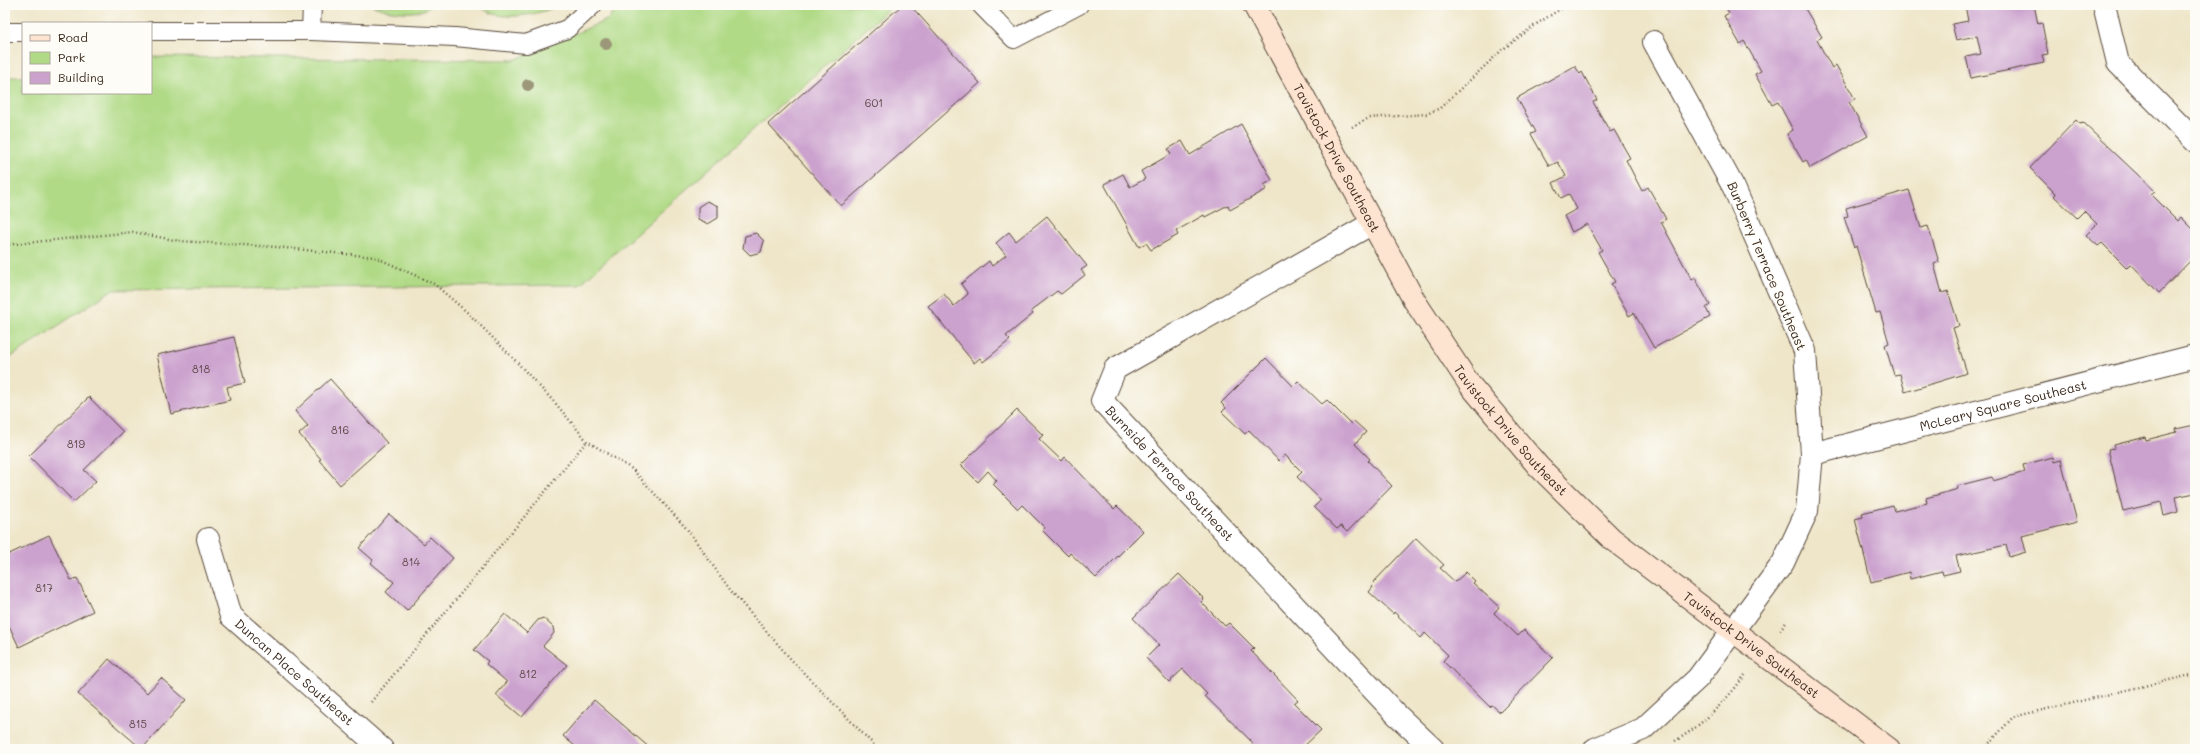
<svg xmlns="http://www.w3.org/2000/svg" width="2200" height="754" viewBox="0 0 2200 754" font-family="Mali,sans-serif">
  <rect width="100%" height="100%" fill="#fdfcf7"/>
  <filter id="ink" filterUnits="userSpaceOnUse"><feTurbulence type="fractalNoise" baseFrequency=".025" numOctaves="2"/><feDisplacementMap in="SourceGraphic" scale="8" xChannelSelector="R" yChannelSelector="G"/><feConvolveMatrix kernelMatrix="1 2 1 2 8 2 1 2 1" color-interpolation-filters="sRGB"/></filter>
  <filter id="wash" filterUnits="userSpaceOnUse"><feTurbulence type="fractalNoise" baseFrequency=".012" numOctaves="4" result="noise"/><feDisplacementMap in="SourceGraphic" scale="16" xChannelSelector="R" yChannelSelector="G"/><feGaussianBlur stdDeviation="0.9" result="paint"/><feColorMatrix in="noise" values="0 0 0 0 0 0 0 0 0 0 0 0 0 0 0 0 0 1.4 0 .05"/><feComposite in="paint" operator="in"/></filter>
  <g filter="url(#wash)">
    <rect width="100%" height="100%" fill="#efe6c9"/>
    <!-- green -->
    <g fill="#b0da86" stroke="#768252">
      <path d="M372 5H431C421 17 384 12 372 5Z"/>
      <path d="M480 5H559C541 15 494 24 480 5Z"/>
      <polygon points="615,5 893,5 579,285 112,290 5,361 5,77 23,77 23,93 151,93 151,57 514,60 609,19"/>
    </g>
    <g id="blocks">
      <!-- building -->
      <g fill="#cba1ce">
        <polygon points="902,5 910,5 980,83 841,206 768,124"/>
        <polygon points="1727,5 1799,5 1801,9 1804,7 1822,37 1817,40 1832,68 1836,65 1855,99 1849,102 1868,136 1810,168 1806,160 1803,162 1787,134 1793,130 1778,102 1772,105 1755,74 1761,71 1744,41 1740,44 1724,16 1729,13 1725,6"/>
        <polygon points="1965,5 2034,5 2038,24 2042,23 2048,54 2042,55 2044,63 1971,78 1966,57 1981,54 1977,36 1956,40 1952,24 1968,21"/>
        <polygon points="1575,66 1580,74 1582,72 1597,100 1593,102 1609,130 1610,132 1614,130 1630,158 1626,160 1642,191 1648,187 1666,219 1661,222 1692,280 1695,278 1710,305 1706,308 1710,317 1654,348 1634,313 1629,316 1611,284 1615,282 1598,252 1602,250 1587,224 1572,232 1564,216 1577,209 1569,194 1561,198 1553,183 1566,176 1558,162 1549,166 1531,134 1536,132 1517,98"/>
        <polygon points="2076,120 2080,124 2083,123 2155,191 2151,194 2178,221 2181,217 2195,231 2195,256 2159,293 2131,264 2127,268 2102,243 2098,246 2086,235 2097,224 2084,211 2077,218 2054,196 2056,194 2030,168"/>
        <polygon points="1241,124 1272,180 1264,185 1267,189 1230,210 1228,205 1205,217 1204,215 1176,231 1178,235 1151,250 1146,243 1139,247 1104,184 1123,174 1130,187 1145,179 1141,171 1171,154 1168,149 1182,141 1190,155"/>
        <polygon points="1909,190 1921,228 1928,226 1939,262 1934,264 1942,293 1948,291 1959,326 1953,328 1967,373 1905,392 1900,374 1894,375 1885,345 1889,343 1880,312 1876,313 1856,246 1854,248 1844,217 1848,216 1846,208"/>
        <polygon points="707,201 718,206 718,218 708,224 698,219 698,207"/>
        <polygon points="1047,216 1087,266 1081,270 1085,275 1061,294 1057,291 1031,311 1033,314 1006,336 1010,340 983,362 980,358 974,363 928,306 944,294 954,306 968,294 961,284 989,261 992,266 1006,255 996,243 1009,232 1016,241"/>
        <polygon points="756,233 764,241 761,252 750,255 743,248 745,236"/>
        <polygon points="234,337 245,383 227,387 230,400 171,414 157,355"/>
        <polygon points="1266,358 1293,386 1298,381 1322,404 1327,400 1351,424 1354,421 1366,432 1355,444 1370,459 1368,461 1392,486 1347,532 1341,526 1337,529 1314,507 1321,500 1297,477 1302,472 1285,455 1279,461 1249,430 1245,434 1222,412 1226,408 1221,403"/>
        <polygon points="330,379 387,443 340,485 319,460 321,459 299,434 308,426 295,411"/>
        <polygon points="89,397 123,432 84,470 96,481 74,502 29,456"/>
        <polygon points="1017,410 1043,435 1039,439 1062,461 1065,457 1114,509 1117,506 1143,531 1096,578 1070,553 1068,556 1042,530 1045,528 1022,505 1018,509 993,484 997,481 988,471 978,482 961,465"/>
        <polygon points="2195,425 2195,493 2175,497 2178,512 2164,516 2161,502 2123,511 2108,449 2115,448 2114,445 2145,437 2146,440 2177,432 2176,429"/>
        <polygon points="2053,457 2054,462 2061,460 2077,522 2022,536 2026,552 2009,557 2006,545 1956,556 1960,571 1943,575 1942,571 1910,579 1909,572 1871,582 1855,519 1863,517 1862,513 1893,505 1895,511 1927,503 1926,498 1958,489 1957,486 1992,477 1993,481 2025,472 2023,465"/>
        <polygon points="389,514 424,544 430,537 453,558 407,611 386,592 394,582 371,563 373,560 359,548"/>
        <polygon points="49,535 71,580 77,578 93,611 19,647 5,617 5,606 9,604 5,596 5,556"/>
        <polygon points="1416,538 1444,565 1440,568 1455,582 1466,572 1475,581 1473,583 1499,607 1494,613 1518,636 1524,630 1553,658 1500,712 1492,705 1490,707 1443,661 1448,655 1425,633 1421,638 1394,612 1393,614 1369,592 1373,587 1371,585"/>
        <polygon points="1179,574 1204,599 1201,602 1225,626 1229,623 1254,648 1251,651 1298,700 1294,703 1321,730 1301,749 1251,749 1249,747 1253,743 1205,696 1207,694 1183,669 1169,682 1146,658 1159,645 1133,618"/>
        <polygon points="505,614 527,633 538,620 543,618 553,627 554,633 543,646 567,665 522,717 496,695 507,682 486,664 488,661 474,650"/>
        <polygon points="109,659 147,693 161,678 186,700 142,749 78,694"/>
        <polygon points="594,700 651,749 575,749 576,747 563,736"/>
      </g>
    </g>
  </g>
  <g filter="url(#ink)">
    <use href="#blocks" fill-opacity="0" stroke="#564638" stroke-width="1"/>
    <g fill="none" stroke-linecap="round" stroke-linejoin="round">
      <defs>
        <g id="lane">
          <polyline points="312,5 311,31 455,37 526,44 567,29 593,5"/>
          <polyline points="981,5 1014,39 1079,5"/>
          <polyline points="151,31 311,31"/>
          <polyline points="5,32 23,32"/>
        </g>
        <g id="street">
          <polyline points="2104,5 2118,63 2195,141"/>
          <path id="s1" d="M1371 224 1115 369 1102 401 1396 714 1433 749"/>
          <path id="s2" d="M1812 454 2195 356"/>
          <path id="s3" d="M208 539 231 616 382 749"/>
          <polyline points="1595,749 1643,729 1698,678 1783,563 1807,511 1812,454 1805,351 1734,188 1654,42"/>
        </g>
        <g id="secondary">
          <path id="s4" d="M1254 5 1414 300 1470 385 1538 466 1612 539 1889 749"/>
        </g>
      </defs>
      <!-- lane casing -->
      <use href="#lane" stroke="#564638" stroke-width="20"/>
      <!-- street casing -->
      <use href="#street" stroke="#564638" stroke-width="24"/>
      <!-- secondary casing -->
      <use href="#secondary" stroke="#564638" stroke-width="24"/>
      <!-- path -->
      <g stroke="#564638" stroke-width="2.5" stroke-dasharray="1 3" stroke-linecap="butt">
        <polyline points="1352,127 1369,118 1427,114 1440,108 1502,50 1538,23 1567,5"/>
        <polyline points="5,245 133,232 179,241 276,247 375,257 434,284 468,313 512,357 556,404 587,441 632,469 687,529 731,591 797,666 878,749"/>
        <polyline points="1780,630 1787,621"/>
        <polyline points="371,702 587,441"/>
        <path d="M1675 741C1703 725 1726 701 1745 675"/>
        <polyline points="1984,749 2013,717 2195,674"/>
      </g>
      <!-- lane -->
      <use href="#lane" stroke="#fff" stroke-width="18"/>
      <!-- street -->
      <use href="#street" stroke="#fff" stroke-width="22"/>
      <!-- secondary -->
      <use href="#secondary" stroke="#fde4d0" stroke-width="22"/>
    </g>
    <!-- trees -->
    <g fill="#9c9779">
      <circle cx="606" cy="44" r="6"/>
      <circle cx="528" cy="85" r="6"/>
    </g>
  </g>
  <g text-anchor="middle" stroke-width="3" stroke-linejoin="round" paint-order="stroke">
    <!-- number labels -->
    <g font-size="11" fill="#5f484a">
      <text x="874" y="107">601</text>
      <text x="201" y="373">818</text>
      <text x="340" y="434">816</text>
      <text x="76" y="448">819</text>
      <text x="411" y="566">814</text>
      <text x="44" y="592">817</text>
      <text x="528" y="678">812</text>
      <text x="138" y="728">815</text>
    </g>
    <!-- street labels -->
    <g font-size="13" fill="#3b2a1e" stroke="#fdfcf7">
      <text dy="5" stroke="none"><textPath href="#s4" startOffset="174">Tavistock Drive Southeast</textPath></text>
      <text transform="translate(1767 266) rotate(67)" y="5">Burberry Terrace Southeast</text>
      <text dy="5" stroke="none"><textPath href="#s2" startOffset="197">McLeary Square Southeast</textPath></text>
      <text dy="5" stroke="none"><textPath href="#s4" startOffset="498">Tavistock Drive Southeast</textPath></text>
      <text dy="5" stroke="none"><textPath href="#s1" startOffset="428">Burnside Terrace Southeast</textPath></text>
      <text dy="5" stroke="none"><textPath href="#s4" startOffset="822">Tavistock Drive Southeast</textPath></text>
      <text dy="5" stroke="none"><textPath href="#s3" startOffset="165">Duncan Place Southeast</textPath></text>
    </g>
  </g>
  <!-- margin -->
  <rect width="2200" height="754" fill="none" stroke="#fdfcf7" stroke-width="20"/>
  <!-- legend -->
  <rect x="22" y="22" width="130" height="72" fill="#fdfcf7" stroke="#afa8a0"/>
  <rect x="30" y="35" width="20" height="6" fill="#fde4d0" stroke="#afa8a0"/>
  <text x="58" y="42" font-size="12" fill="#3b2a1e">Road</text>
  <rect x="30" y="52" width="20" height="12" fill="#b0da86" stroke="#afa8a0"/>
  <text x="58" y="62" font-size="12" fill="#3b2a1e">Park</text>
  <rect x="30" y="72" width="20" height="12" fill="#cba1ce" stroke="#afa8a0"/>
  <text x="58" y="82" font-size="12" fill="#3b2a1e">Building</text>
</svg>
